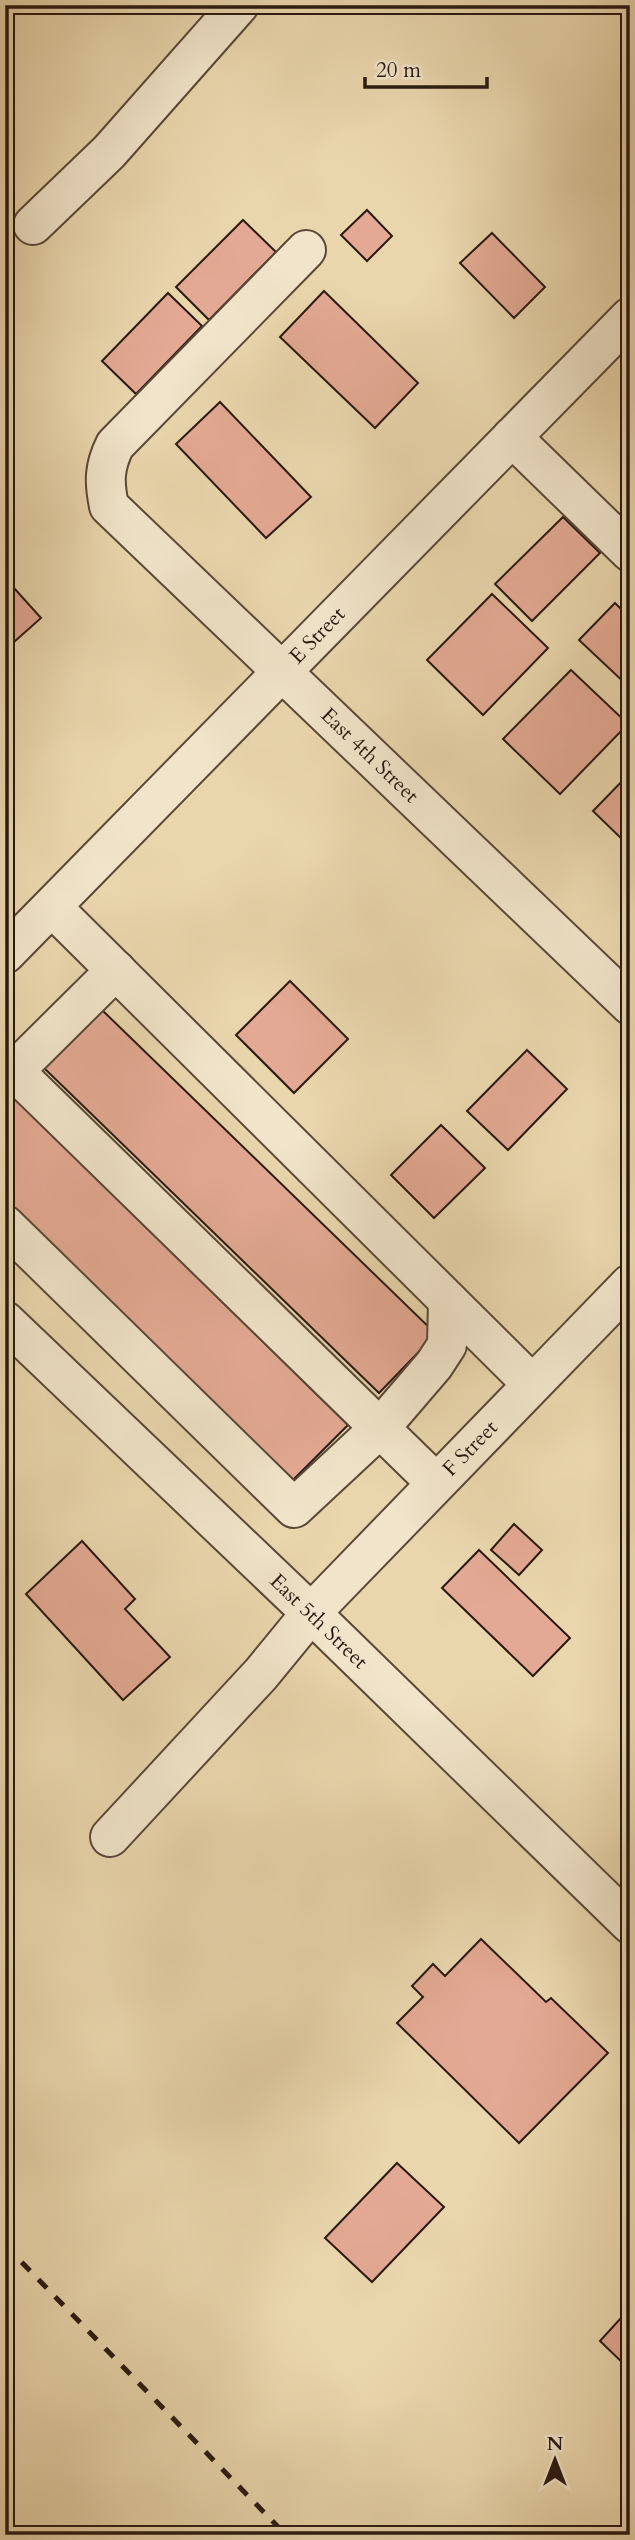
<svg xmlns="http://www.w3.org/2000/svg" width="635" height="2540" viewBox="0 0 635 2540" font-family="Cardo,serif">
  <rect width="100%" height="100%" fill="#ead6ad"/>
  <filter id="stains"><feTurbulence type="fractalNoise" baseFrequency=".00286" numOctaves="4"/><feColorMatrix values="0 0 0 0 .2 0 0 0 0 .09 0 0 0 0 .02 0 0 0 .5 -.17"/></filter>
  <radialGradient id="worn" r=".72"><stop offset=".6" stop-color="#630" stop-opacity="0"/><stop offset="1" stop-color="#630" stop-opacity=".3"/></radialGradient>
  <!-- building -->
  <g fill="#e4a994" stroke="#291911" stroke-width="2">
    <polygon points="367,210 392,236 367,261 341,235"/>
    <polygon points="243,220 276,252 209,320 176,287"/>
    <polygon points="492,233 545,287 514,318 460,263"/>
    <polygon points="324,291 418,383 375,428 280,337"/>
    <polygon points="168,293 202,326 136,394 102,361"/>
    <polygon points="220,402 311,497 266,538 176,444"/>
    <polygon points="563,517 600,553 532,621 495,584"/>
    <polygon points="5,578 41,618 5,650"/>
    <polygon points="492,594 548,648 483,715 427,660"/>
    <polygon points="615,603 630,618 630,688 579,640"/>
    <polygon points="571,670 628,724 560,794 503,739"/>
    <polygon points="630,773 630,847 593,811"/>
    <polygon points="290,981 348,1039 294,1093 236,1035"/>
    <polygon points="101,1009 436,1334 379,1393 44,1068"/>
    <polygon points="527,1050 567,1089 508,1150 467,1111"/>
    <polygon points="14,1098 348,1425 289,1484 5,1205 5,1107"/>
    <polygon points="441,1125 485,1168 434,1218 391,1175"/>
    <polygon points="514,1524 542,1550 519,1575 491,1550"/>
    <polygon points="82,1541 135,1599 125,1609 170,1657 123,1700 26,1594"/>
    <polygon points="479,1550 570,1638 533,1676 442,1588"/>
    <polygon points="481,1939 546,2002 551,1998 608,2053 519,2143 397,2023 423,1997 412,1986 433,1964 445,1976"/>
    <polygon points="397,2163 444,2207 372,2282 325,2238"/>
    <polygon points="630,2308 630,2370 600,2341"/>
  </g>
  <g fill="none" stroke-linecap="round" stroke-linejoin="round">
    <defs>
      <g id="minor">
        <polyline points="33,225 109,152 239,5"/>
        <path d="M306 250 115 445C104 467 104 482 109 506L630 1005"/>
        <polyline points="512,437 630,552"/>
        <polyline points="52,907 532,1384"/>
        <polyline points="5,954 630,317"/>
        <polyline points="5,1062 436,1483"/>
        <polyline points="5,1080 116,970"/>
        <polyline points="5,1225 294,1508 380,1428 434,1365 447,1345 448,1301"/>
        <polyline points="5,1321 311,1613 630,1924"/>
        <polyline points="110,1837 261,1674 311,1613 630,1284"/>
      </g>
    </defs>
    <!-- minor casing -->
    <use href="#minor" stroke="#594838" stroke-width="42"/>
    <!-- minor -->
    <use href="#minor" stroke="#f1e4ca" stroke-width="38"/>
    <!-- rail -->
    <polyline stroke="#291911" stroke-width="5" stroke-dasharray="12 12" stroke-linecap="butt" points="5,2245 286,2535"/>
  </g>
  <g text-anchor="middle" stroke-width="6" stroke-linejoin="round" paint-order="stroke">
    <!-- street labels -->
    <g font-size="21" fill="#291911" stroke="#f1e4ca">
      <text transform="translate(317 635) rotate(-46)" y="7">E Street</text>
      <text transform="translate(370 755) rotate(44)" y="7">East 4th Street</text>
      <text transform="translate(470 1448) rotate(-46)" y="7">F Street</text>
      <text transform="translate(319 1621) rotate(44)" y="7">East 5th Street</text>
    </g>
  </g>
  <!-- margin -->
  <rect width="635" height="2540" fill="none" stroke="#ead6ad" stroke-width="28"/>
  <rect x="7" y="7" width="621" height="2526" fill="none" stroke="#291911" stroke-width="3.5"/>
  <rect x="14" y="14" width="607" height="2512" fill="none" stroke="#291911" stroke-width="2"/>
  <!-- north arrow -->
  <g transform="translate(555 2460)" stroke="#f1e4ca" stroke-width="5" paint-order="stroke">
  <path d="M0-5L12 26L0 18L-12 26Z" fill="#291911"/>
  <text y="-10" font-size="19" font-weight="bold" text-anchor="middle" fill="#291911">N</text>
  </g>
  <!-- scale -->
  <path d="M365 77v10h122v-10" fill="none" stroke="#291911" stroke-width="3.5"/>
  <text x="376" y="77" font-size="21" fill="#291911" stroke="#f1e4ca" stroke-width="5" paint-order="stroke">20 m</text>
  <rect width="100%" height="100%" filter="url(#stains)"/>
  <rect width="100%" height="100%" fill="url(#worn)"/>
</svg>
